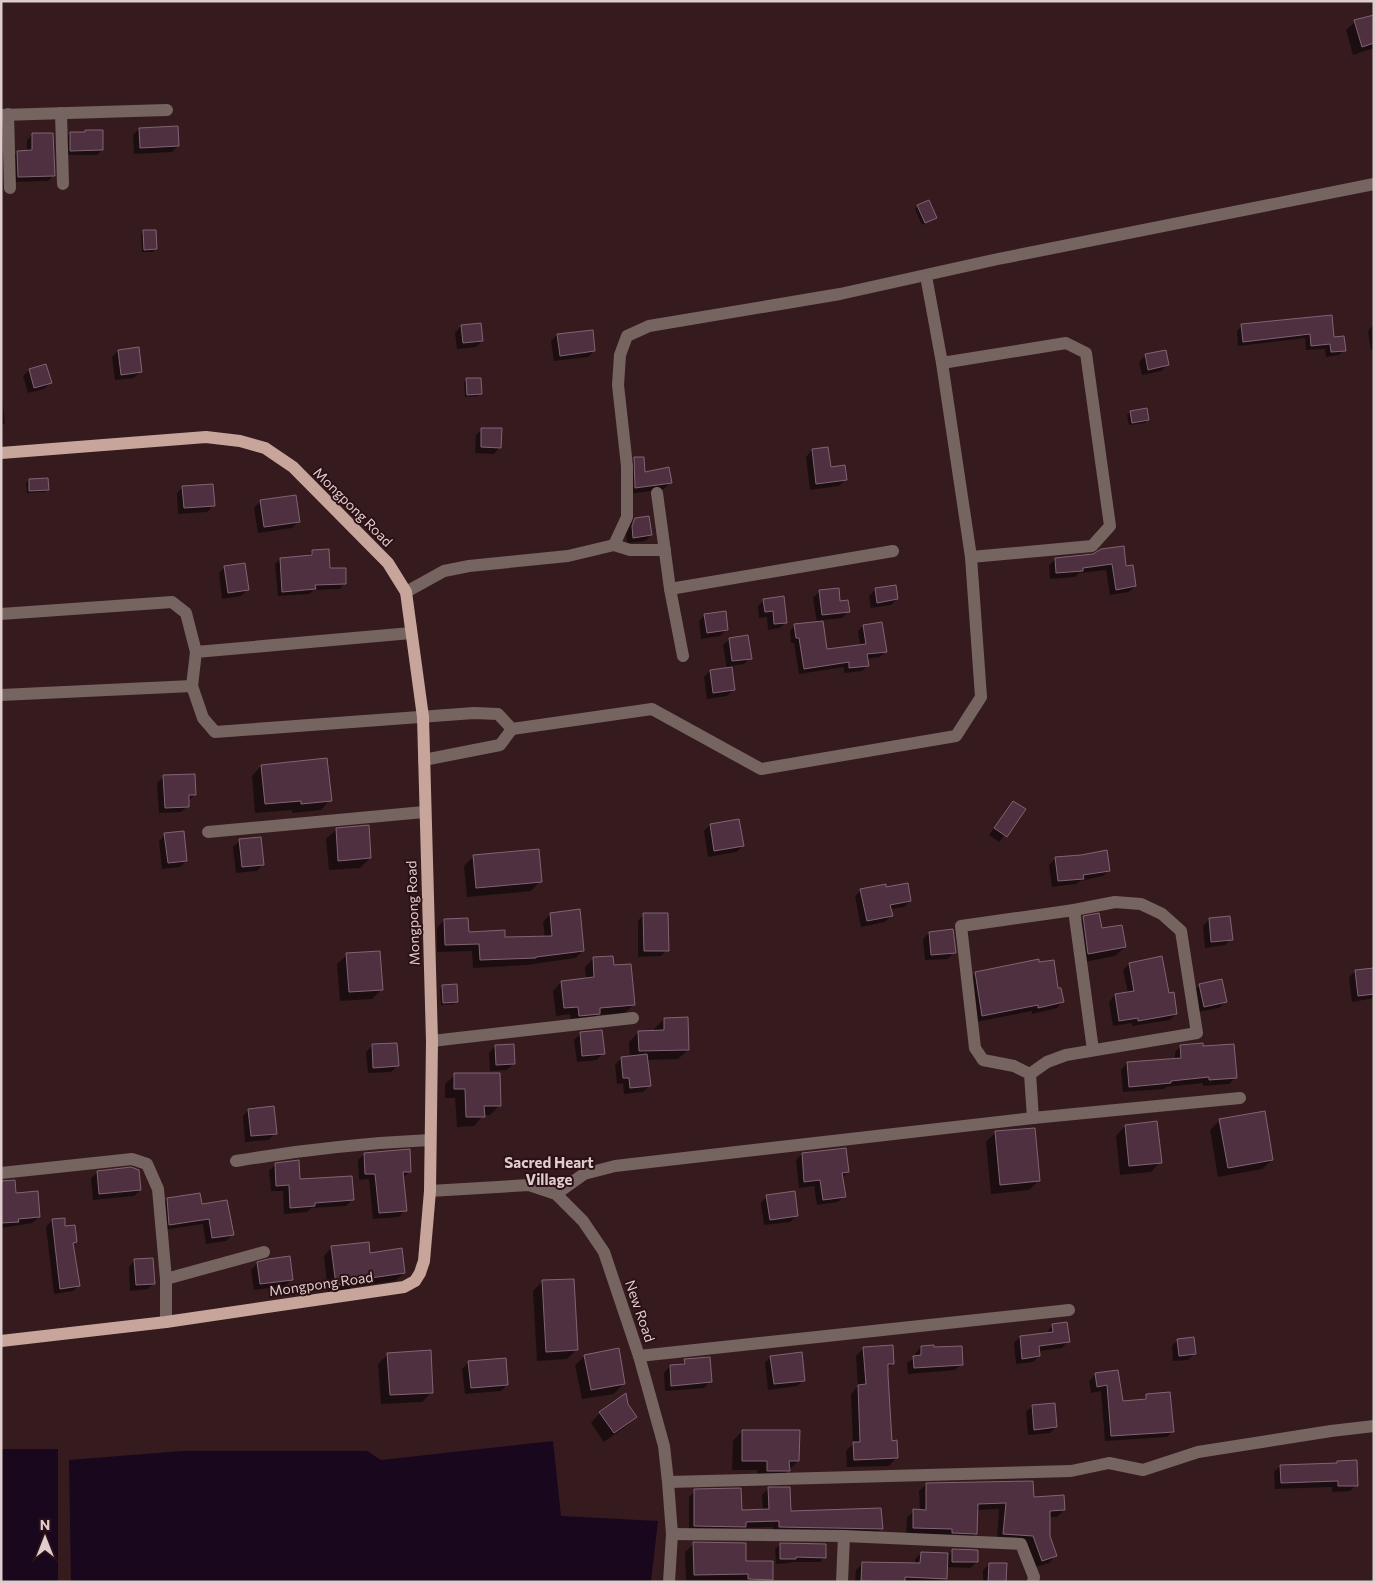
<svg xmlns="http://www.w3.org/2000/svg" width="1375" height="1583" viewBox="0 0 1375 1583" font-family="Commissioner,sans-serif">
  <rect width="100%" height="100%" fill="#351b1e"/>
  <!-- water -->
  <g fill="#19071e">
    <polygon points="553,1441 561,1516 658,1521 651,1582 71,1582 69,1460 182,1451 367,1451 381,1460"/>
    <rect x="1" y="1449" width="57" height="133"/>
  </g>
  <!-- shadow -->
  <g fill="#0007">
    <polygon points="1374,16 1374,48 1353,55 1346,30 1355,22"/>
    <polygon points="139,129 178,146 172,152 134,154 133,135"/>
    <polygon points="70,133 102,150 97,155 66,155 65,138"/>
    <polygon points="33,134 53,176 48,181 13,182 12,157 18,152 27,152 27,140"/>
    <polygon points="918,206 935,218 922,225 915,209"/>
    <polygon points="144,231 156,249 153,252 142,252 141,234"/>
    <polygon points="1331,316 1333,339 1344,350 1339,355 1326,357 1325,349 1306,350 1305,338 1238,346 1237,331 1242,326"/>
    <polygon points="1374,324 1374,350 1371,350 1368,331"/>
    <polygon points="461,326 482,341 476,347 457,349 455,333"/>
    <polygon points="557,335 594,351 588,357 554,361 551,341"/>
    <polygon points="118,351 140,372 134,378 115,380 112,357"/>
    <polygon points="1146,355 1167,365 1161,371 1142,375 1139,362"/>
    <polygon points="29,370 51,382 44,389 28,393 23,376"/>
    <polygon points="467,379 480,394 478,396 465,397 464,382"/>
    <polygon points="1,390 5,423 1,426"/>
    <polygon points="1130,412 1148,420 1145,423 1129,425 1127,415"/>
    <polygon points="482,429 500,447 494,454 475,453 476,435"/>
    <polygon points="812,450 830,468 845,480 839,486 810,490 806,457"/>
    <polygon points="635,459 644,473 670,483 664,489 629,494 628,465"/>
    <polygon points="29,480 47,490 45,492 27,493 26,483"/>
    <polygon points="183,487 214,505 207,512 178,514 177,493"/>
    <polygon points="261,501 299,521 292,528 258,533 254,508"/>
    <polygon points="636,519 651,535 645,541 627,543 626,533 629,525"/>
    <polygon points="312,551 329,570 345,583 340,589 314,590 309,594 278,596 275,564 280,559 306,557"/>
    <polygon points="1093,555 1125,568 1135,586 1129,592 1110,595 1106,570 1079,573 1075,577 1050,579 1049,565 1056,559"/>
    <polygon points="225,567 247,590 241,596 222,599 219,573"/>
    <polygon points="876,589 897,599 891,605 871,608 869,596"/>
    <polygon points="819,592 839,603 848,612 842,618 822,620 826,651 860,646 858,631 863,626 881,623 885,652 880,657 866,659 867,666 862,671 844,673 844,667 799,674 794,643 791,643 790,631 795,625 817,623 813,598"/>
    <polygon points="764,600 786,622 780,628 768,630 767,617 759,618 758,606"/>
    <polygon points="705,615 726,630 720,636 701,639 699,621"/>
    <polygon points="730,639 750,658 744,664 731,666 733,690 727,696 707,699 704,677 710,671 727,669 723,645"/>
    <polygon points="261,766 330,800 321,810 292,813 292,810 255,813 252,776"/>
    <polygon points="164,777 195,794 189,801 188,806 181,812 159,813 157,783"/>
    <polygon points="1013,802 1024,810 999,842 989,835"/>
    <polygon points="710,825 743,846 736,852 708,857 704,831"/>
    <polygon points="336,830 370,858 360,868 329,870 326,839"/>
    <polygon points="165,835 186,861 180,867 162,869 159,841"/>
    <polygon points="240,841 263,864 257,871 236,873 233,847"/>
    <polygon points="474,856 540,881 531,891 467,897 464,866"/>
    <polygon points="1056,858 1109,870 1103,876 1080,881 1076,884 1052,887 1049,865"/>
    <polygon points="885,888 910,901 904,907 890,909 891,916 885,922 861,927 855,896 861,890"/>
    <polygon points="550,914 583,951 575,958 527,965 473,968 472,951 437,952 437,928 444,920 468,934 504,939 545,937 543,922"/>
    <polygon points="644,914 667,950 661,956 638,957 638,921"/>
    <polygon points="1229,917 1231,939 1225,945 1205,948 1203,926 1209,920"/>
    <polygon points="1084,918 1101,930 1125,947 1115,956 1079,963 1074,927"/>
    <polygon points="929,933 954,952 948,959 925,960 923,939"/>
    <polygon points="347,955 382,989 372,999 340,1001 337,964"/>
    <polygon points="593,959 613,967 633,1005 625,1013 597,1015 591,1021 571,1024 570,1014 556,1016 553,991 561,982 586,979 585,967"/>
    <polygon points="1129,964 1168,995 1176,1014 1170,1020 1132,1026 1132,1023 1113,1026 1109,1002 1115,995 1128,993 1123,970"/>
    <polygon points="1374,969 1374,998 1352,1002 1349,977 1356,971"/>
    <polygon points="976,973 1057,990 1063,1001 1057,1008 1032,1014 1032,1011 976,1022 969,979"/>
    <polygon points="1200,985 1226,1001 1219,1008 1198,1012 1193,991"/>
    <polygon points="443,986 457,1001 454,1004 441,1005 440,989"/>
    <polygon points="664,1019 688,1050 678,1059 647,1060 650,1085 643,1092 624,1094 623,1083 617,1084 615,1065 621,1058 630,1058 629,1042 639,1032 654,1032 654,1029"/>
    <polygon points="581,1033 603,1053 597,1060 577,1062 574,1040"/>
    <polygon points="373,1045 397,1066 391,1072 368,1073 366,1052"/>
    <polygon points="495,1046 513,1064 507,1070 490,1071 489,1053"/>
    <polygon points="1181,1046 1202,1048 1236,1077 1229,1084 1203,1086 1203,1083 1166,1087 1164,1089 1123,1092 1121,1070 1127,1063 1175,1059 1175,1052"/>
    <polygon points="455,1075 500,1105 490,1115 483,1115 474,1126 457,1127 455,1098 445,1098 445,1084"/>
    <polygon points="249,1110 275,1133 269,1140 245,1142 243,1116"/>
    <polygon points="1220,1120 1272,1160 1262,1169 1218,1177 1210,1130"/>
    <polygon points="1125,1126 1160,1162 1151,1172 1120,1175 1116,1136"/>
    <polygon points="995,1133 1038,1181 1029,1190 991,1194 986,1142"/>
    <polygon points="364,1154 410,1171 403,1178 405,1210 399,1217 373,1219 369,1179 359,1180 358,1160"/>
    <polygon points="802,1154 848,1172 842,1178 844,1196 838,1202 817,1205 814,1186 799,1188 796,1160"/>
    <polygon points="276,1164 299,1181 352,1200 346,1206 311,1208 307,1212 284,1214 283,1191 271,1191 269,1171"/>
    <polygon points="98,1172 140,1190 134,1196 93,1200 91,1178"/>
    <polygon points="1,1182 39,1217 32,1223 1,1228"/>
    <polygon points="767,1196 797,1215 790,1222 764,1225 761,1203"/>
    <polygon points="168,1199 201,1205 232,1235 226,1241 206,1244 203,1224 163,1230 161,1205"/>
    <polygon points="52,1220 64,1227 76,1242 72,1245 79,1285 73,1291 54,1294 46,1227"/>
    <polygon points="332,1247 369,1254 404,1273 395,1281 351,1287 348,1291 328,1293 324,1256"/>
    <polygon points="135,1260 154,1283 148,1289 130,1291 129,1267"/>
    <polygon points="258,1263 291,1280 285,1286 254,1290 251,1270"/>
    <polygon points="543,1281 576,1350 567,1359 537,1361 533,1291"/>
    <polygon points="1053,1325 1068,1341 1062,1348 1039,1351 1039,1356 1033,1362 1016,1364 1014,1343 1020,1337 1047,1334 1047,1332"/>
    <polygon points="1178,1340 1195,1353 1188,1360 1173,1361 1172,1346"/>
    <polygon points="921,1347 962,1364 955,1370 908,1374 907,1363 915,1357 915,1354"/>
    <polygon points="864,1348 893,1364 887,1369 891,1442 896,1458 889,1466 847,1467 846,1451 853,1444 851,1394 858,1386 856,1356"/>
    <polygon points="388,1354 432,1392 422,1402 381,1404 378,1364"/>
    <polygon points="585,1356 623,1384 614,1394 582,1399 575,1365"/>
    <polygon points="771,1357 804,1380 797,1386 768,1390 765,1363"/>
    <polygon points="685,1360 710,1381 704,1388 665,1391 664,1373 670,1366 680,1366"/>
    <polygon points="469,1362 507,1385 501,1391 465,1394 462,1369"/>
    <polygon points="1117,1371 1122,1403 1141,1401 1146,1396 1173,1431 1167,1437 1105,1441 1101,1391 1091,1393 1089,1381 1095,1375"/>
    <polygon points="627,1405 636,1417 626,1426 604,1442 591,1423 600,1413"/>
    <polygon points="1032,1406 1056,1427 1050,1433 1028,1435 1026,1412"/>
    <polygon points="742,1431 798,1461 779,1480 758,1480 757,1470 732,1470 733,1441"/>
    <polygon points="1338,1462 1356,1485 1350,1491 1332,1492 1332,1487 1275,1489 1274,1472 1280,1466 1336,1464"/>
    <polygon points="926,1484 1033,1499 1064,1510 1057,1517 1049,1517 1049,1536 1055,1556 1049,1563 1035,1567 1027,1542 997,1540 999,1509 977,1510 976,1533 969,1540 906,1534 907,1517 914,1511 920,1511 919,1491"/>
    <polygon points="768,1489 790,1512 881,1529 875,1535 773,1533 773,1527 743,1528 739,1532 689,1532 689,1497 695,1491 741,1512 763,1511 762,1495"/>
    <polygon points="694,1544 745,1562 772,1562 772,1582 686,1582 685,1552"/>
    <polygon points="780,1545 825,1557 820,1562 792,1562 790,1563 776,1564 775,1549"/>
    <polygon points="953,1550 977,1562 970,1568 946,1567 946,1582 855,1582 856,1570 862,1564 915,1564 915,1559 921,1553 947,1556"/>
    <polygon points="990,1564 1004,1582 983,1582 983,1570"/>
  </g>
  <!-- building -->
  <g fill="#4f3041" stroke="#806473">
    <polygon points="1374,15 1374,43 1362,47 1354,20"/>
    <polygon points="178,126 179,146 140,148 139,128"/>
    <polygon points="85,130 103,130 103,150 70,151 70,132 85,132"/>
    <polygon points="32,133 53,133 55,176 18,177 17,151 32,150"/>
    <polygon points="929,200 937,218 925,223 917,205"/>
    <polygon points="143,230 156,230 157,249 144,250"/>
    <polygon points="1332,315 1334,337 1344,336 1346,351 1331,352 1330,344 1311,346 1310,334 1243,342 1241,324"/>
    <polygon points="481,323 483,341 463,343 461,325"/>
    <polygon points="593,330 595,351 560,356 557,334"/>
    <polygon points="139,347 142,372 121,375 118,350"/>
    <polygon points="1166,350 1169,365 1148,370 1145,354"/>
    <polygon points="46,364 52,383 34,388 29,369"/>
    <polygon points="466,378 481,378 482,394 467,395"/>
    <polygon points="1147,408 1149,420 1132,423 1130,411"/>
    <polygon points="481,428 502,428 501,448 481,447"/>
    <polygon points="828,447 831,467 845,465 847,480 816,484 812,449"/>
    <polygon points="634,457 644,457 645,472 669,467 672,483 635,488"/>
    <polygon points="48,478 49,490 29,491 29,479"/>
    <polygon points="213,484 215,506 184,508 182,486"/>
    <polygon points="296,495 300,522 264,527 260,500"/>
    <polygon points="649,516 652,535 633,538 632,526 635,518"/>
    <polygon points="1124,546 1126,566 1133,565 1136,586 1116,590 1112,564 1083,568 1083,571 1056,573 1055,558 1093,554 1101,549"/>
    <polygon points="329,549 330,568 346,568 346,584 315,585 316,589 282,592 280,558 312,555 312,550"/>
    <polygon points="245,563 249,590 228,593 224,566"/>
    <polygon points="896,585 898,599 877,603 875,588"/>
    <polygon points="839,588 840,601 848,600 850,612 822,615 819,590"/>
    <polygon points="784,596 787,623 774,624 773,611 765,612 763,599"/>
    <polygon points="726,611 728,630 707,633 704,614"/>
    <polygon points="823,621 827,649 866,644 863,625 882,622 887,652 867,654 869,666 849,668 849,662 804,669 799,638 796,638 794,624"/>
    <polygon points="748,635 752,659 732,661 729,638"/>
    <polygon points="732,667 735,690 713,693 710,670"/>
    <polygon points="327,758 332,801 301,804 301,801 265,804 261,765"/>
    <polygon points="195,774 196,795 189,795 189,807 165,808 163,775"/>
    <polygon points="1013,801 1026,809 1007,837 994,828"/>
    <polygon points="739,819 744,846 714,851 710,824"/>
    <polygon points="369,825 371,858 338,861 336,828"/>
    <polygon points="184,831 187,861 168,863 164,833"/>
    <polygon points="261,837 264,865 242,867 239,839"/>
    <polygon points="539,849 542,882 476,888 473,855"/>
    <polygon points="1107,850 1110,871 1083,875 1084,879 1058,881 1055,857 1081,855"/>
    <polygon points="908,883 911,901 890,905 893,916 867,921 860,889 886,884 886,887"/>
    <polygon points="580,909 584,951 536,957 536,958 480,960 479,944 445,945 444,919 468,918 469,932 505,930 505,937 552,936 550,913"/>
    <polygon points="643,913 668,913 669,951 644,951"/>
    <polygon points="1099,913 1102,928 1122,925 1126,947 1088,954 1083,916"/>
    <polygon points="1230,916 1233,940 1211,942 1209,918"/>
    <polygon points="953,929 956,953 931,955 929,932"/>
    <polygon points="380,951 383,990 349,992 346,953"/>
    <polygon points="613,956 614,965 631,964 635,1005 600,1008 600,1014 579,1016 578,1007 564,1008 561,981 594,977 593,957"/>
    <polygon points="1162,956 1169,993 1174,992 1177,1014 1138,1021 1138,1018 1119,1021 1115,994 1134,991 1129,963"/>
    <polygon points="1039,959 1039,962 1054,960 1058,988 1061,988 1064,1002 1038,1008 1038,1005 982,1016 975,972"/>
    <polygon points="1374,968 1374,994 1358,996 1355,970"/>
    <polygon points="1222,979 1227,1002 1204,1007 1199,984"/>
    <polygon points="457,984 458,1002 443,1003 442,985"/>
    <polygon points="688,1017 689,1050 639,1051 638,1031 664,1030 664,1018"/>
    <polygon points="602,1030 605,1054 582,1056 580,1032"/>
    <polygon points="397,1043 399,1066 373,1068 372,1044"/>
    <polygon points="1203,1043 1203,1046 1234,1044 1237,1078 1209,1080 1209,1077 1171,1081 1171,1083 1129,1087 1127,1062 1181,1058 1180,1045"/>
    <polygon points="514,1044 515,1064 496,1065 495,1045"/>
    <polygon points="647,1054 651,1086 630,1088 629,1078 623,1078 621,1057"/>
    <polygon points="454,1073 500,1073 501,1106 484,1106 485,1117 466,1117 465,1089 454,1089"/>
    <polygon points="274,1106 277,1134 251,1136 248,1109"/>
    <polygon points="1265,1111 1273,1160 1228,1168 1219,1119"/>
    <polygon points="1157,1121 1162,1163 1129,1166 1125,1125"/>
    <polygon points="1035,1128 1040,1181 1000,1185 995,1131"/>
    <polygon points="846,1148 849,1172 842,1173 846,1197 823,1200 820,1180 804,1182 802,1153"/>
    <polygon points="410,1149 411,1172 403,1172 407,1211 379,1213 375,1174 365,1174 364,1153"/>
    <polygon points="299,1160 300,1179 352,1176 354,1200 315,1203 315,1206 290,1208 289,1185 276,1186 275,1163"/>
    <polygon points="131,1167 139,1170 141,1190 99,1194 97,1171"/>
    <polygon points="15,1180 16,1193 38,1191 40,1217 18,1219 19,1222 1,1223 1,1181"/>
    <polygon points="795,1191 798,1216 770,1220 766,1195"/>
    <polygon points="200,1193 202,1204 227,1200 234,1235 212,1238 209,1219 169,1225 167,1198"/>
    <polygon points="65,1218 65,1226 75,1225 77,1242 73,1243 80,1286 60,1289 52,1219"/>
    <polygon points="369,1242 370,1253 402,1248 405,1273 357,1280 358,1283 336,1285 331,1246"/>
    <polygon points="290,1256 293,1280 260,1284 257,1262 268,1259"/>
    <polygon points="153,1258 155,1284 136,1285 134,1259"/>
    <polygon points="574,1279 578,1350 546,1352 542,1280"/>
    <polygon points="1067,1322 1070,1342 1039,1346 1040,1356 1022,1359 1020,1336 1053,1332 1052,1324"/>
    <polygon points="1194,1337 1196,1354 1179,1356 1177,1339"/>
    <polygon points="893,1345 894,1364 888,1364 888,1375 892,1441 897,1440 898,1458 854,1460 853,1442 860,1442 858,1385 866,1384 863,1347"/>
    <polygon points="934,1345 934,1347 962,1346 963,1365 914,1368 913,1356 921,1355 921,1346"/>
    <polygon points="619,1348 625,1384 591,1390 584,1355"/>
    <polygon points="431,1350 433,1393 390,1395 387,1353"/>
    <polygon points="802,1352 805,1381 774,1384 770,1356"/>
    <polygon points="710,1357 712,1382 671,1386 670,1365 685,1364 684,1359"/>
    <polygon points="506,1358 508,1385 471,1388 468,1361"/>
    <polygon points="1118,1370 1123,1401 1146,1399 1146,1394 1170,1392 1174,1432 1111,1436 1107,1385 1097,1387 1095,1373"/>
    <polygon points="626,1393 628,1404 637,1417 614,1433 599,1412"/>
    <polygon points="1055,1403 1057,1427 1034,1430 1032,1405"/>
    <polygon points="742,1430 800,1430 799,1461 789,1461 790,1471 767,1471 767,1461 742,1461"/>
    <polygon points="1357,1460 1358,1486 1338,1486 1338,1481 1281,1483 1280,1465 1337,1463 1337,1461"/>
    <polygon points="1033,1481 1034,1497 1064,1495 1065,1510 1050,1511 1050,1536 1057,1556 1042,1561 1033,1536 1003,1534 1006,1503 978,1504 977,1534 952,1533 952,1529 913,1528 913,1509 926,1510 926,1483"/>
    <polygon points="768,1487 790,1487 791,1511 881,1508 883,1529 779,1527 779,1521 746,1522 746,1527 694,1526 694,1489 741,1488 742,1510 769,1509"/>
    <polygon points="693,1542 746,1543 746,1561 773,1561 773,1580 748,1579 748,1574 694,1575"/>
    <polygon points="780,1543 826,1544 826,1558 796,1557 796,1559 780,1559"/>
    <polygon points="952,1549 978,1550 978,1562 952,1562"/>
    <polygon points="921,1552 948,1553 947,1579 905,1577 905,1582 861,1581 862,1562 920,1563"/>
    <polygon points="989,1563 1007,1563 1006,1582 988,1582"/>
  </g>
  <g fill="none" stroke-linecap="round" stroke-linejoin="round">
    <!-- minor -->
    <g stroke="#75645f" stroke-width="12">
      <polyline points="61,113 63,184"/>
      <polyline points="8,114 10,188"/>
      <polyline points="1,115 167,110"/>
      <polyline points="942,363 1066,343 1086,353 1110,526 1092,546 971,557"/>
      <polyline points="657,493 670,589 683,656"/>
      <polyline points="614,545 630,550 665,550"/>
      <polyline points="670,589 893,551"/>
      <polyline points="406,592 444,571 469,566 568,556 614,545 627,517 627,466 618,385 620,355 627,336 649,326 840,294 998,259 1374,184"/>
      <polyline points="1,614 172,602 186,613 196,652"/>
      <polyline points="192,686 196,652 411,633"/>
      <polyline points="1,695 192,686 203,718 215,732 474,713 498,714 512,729 500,745 424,760"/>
      <polyline points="512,729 652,709 761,769 956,736 981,697 971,557 942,363 926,276"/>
      <polyline points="208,832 424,812"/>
      <polyline points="1074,910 1093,1050"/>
      <polyline points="432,1041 633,1018"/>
      <polyline points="1030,1074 1014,1066 983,1060 975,1048 961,926 1074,910 1115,902 1141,904 1162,914 1181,931 1197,1033 1066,1055 1047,1062 1030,1074 1033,1118"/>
      <path d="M236 1161C301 1150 364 1143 430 1140"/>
      <polyline points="1,1173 132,1159 147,1164 158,1189 166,1279 166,1322"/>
      <polyline points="430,1191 529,1185 556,1194 583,1221 604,1252 639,1356 664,1446 668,1482 672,1534 669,1582"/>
      <polyline points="556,1194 584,1174 615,1166 1033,1118 1240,1098"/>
      <polyline points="166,1279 264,1252"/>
      <polyline points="639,1356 1069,1310"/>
      <polyline points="668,1482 1071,1471 1109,1463 1143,1470 1198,1452 1331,1431 1374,1426"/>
      <polyline points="672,1534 844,1536 1021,1544 1034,1577 1033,1582"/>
      <polyline points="842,1582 844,1536"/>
    </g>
    <!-- major -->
    <polyline stroke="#c8a59a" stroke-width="12" points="1,453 206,437 240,441 265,448 293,467 388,563 406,592 423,717 432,1041 430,1191 424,1261 420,1273 415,1281 404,1287 166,1322 1,1341"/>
  </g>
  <g text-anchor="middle" stroke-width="4" stroke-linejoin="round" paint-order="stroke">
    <!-- street labels -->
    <g font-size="14" fill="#dfcccd" stroke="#2b1115">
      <text transform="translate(353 507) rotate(45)" y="5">Mongpong Road</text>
      <text transform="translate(413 913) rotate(-92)" y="5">Mongpong Road</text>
      <text transform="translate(321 1284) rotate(-8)" y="5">Mongpong Road</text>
      <text transform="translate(640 1311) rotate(71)" y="5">New Road</text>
    </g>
    <!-- neighbourhood labels -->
    <g font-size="15" font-weight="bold" fill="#dfcccd" stroke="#2b1115">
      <text x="549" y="1168">Sacred Heart<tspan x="549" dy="17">Village</tspan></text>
    </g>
  </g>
  <!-- border -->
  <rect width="1375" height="1583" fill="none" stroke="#dfcccd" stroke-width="5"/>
  <!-- north arrow -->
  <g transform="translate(45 1538)" stroke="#2b1115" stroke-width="4" paint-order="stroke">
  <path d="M0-4L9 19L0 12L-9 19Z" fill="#dfcccd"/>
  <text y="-8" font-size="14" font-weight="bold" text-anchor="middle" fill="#dfcccd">N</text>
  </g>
</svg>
